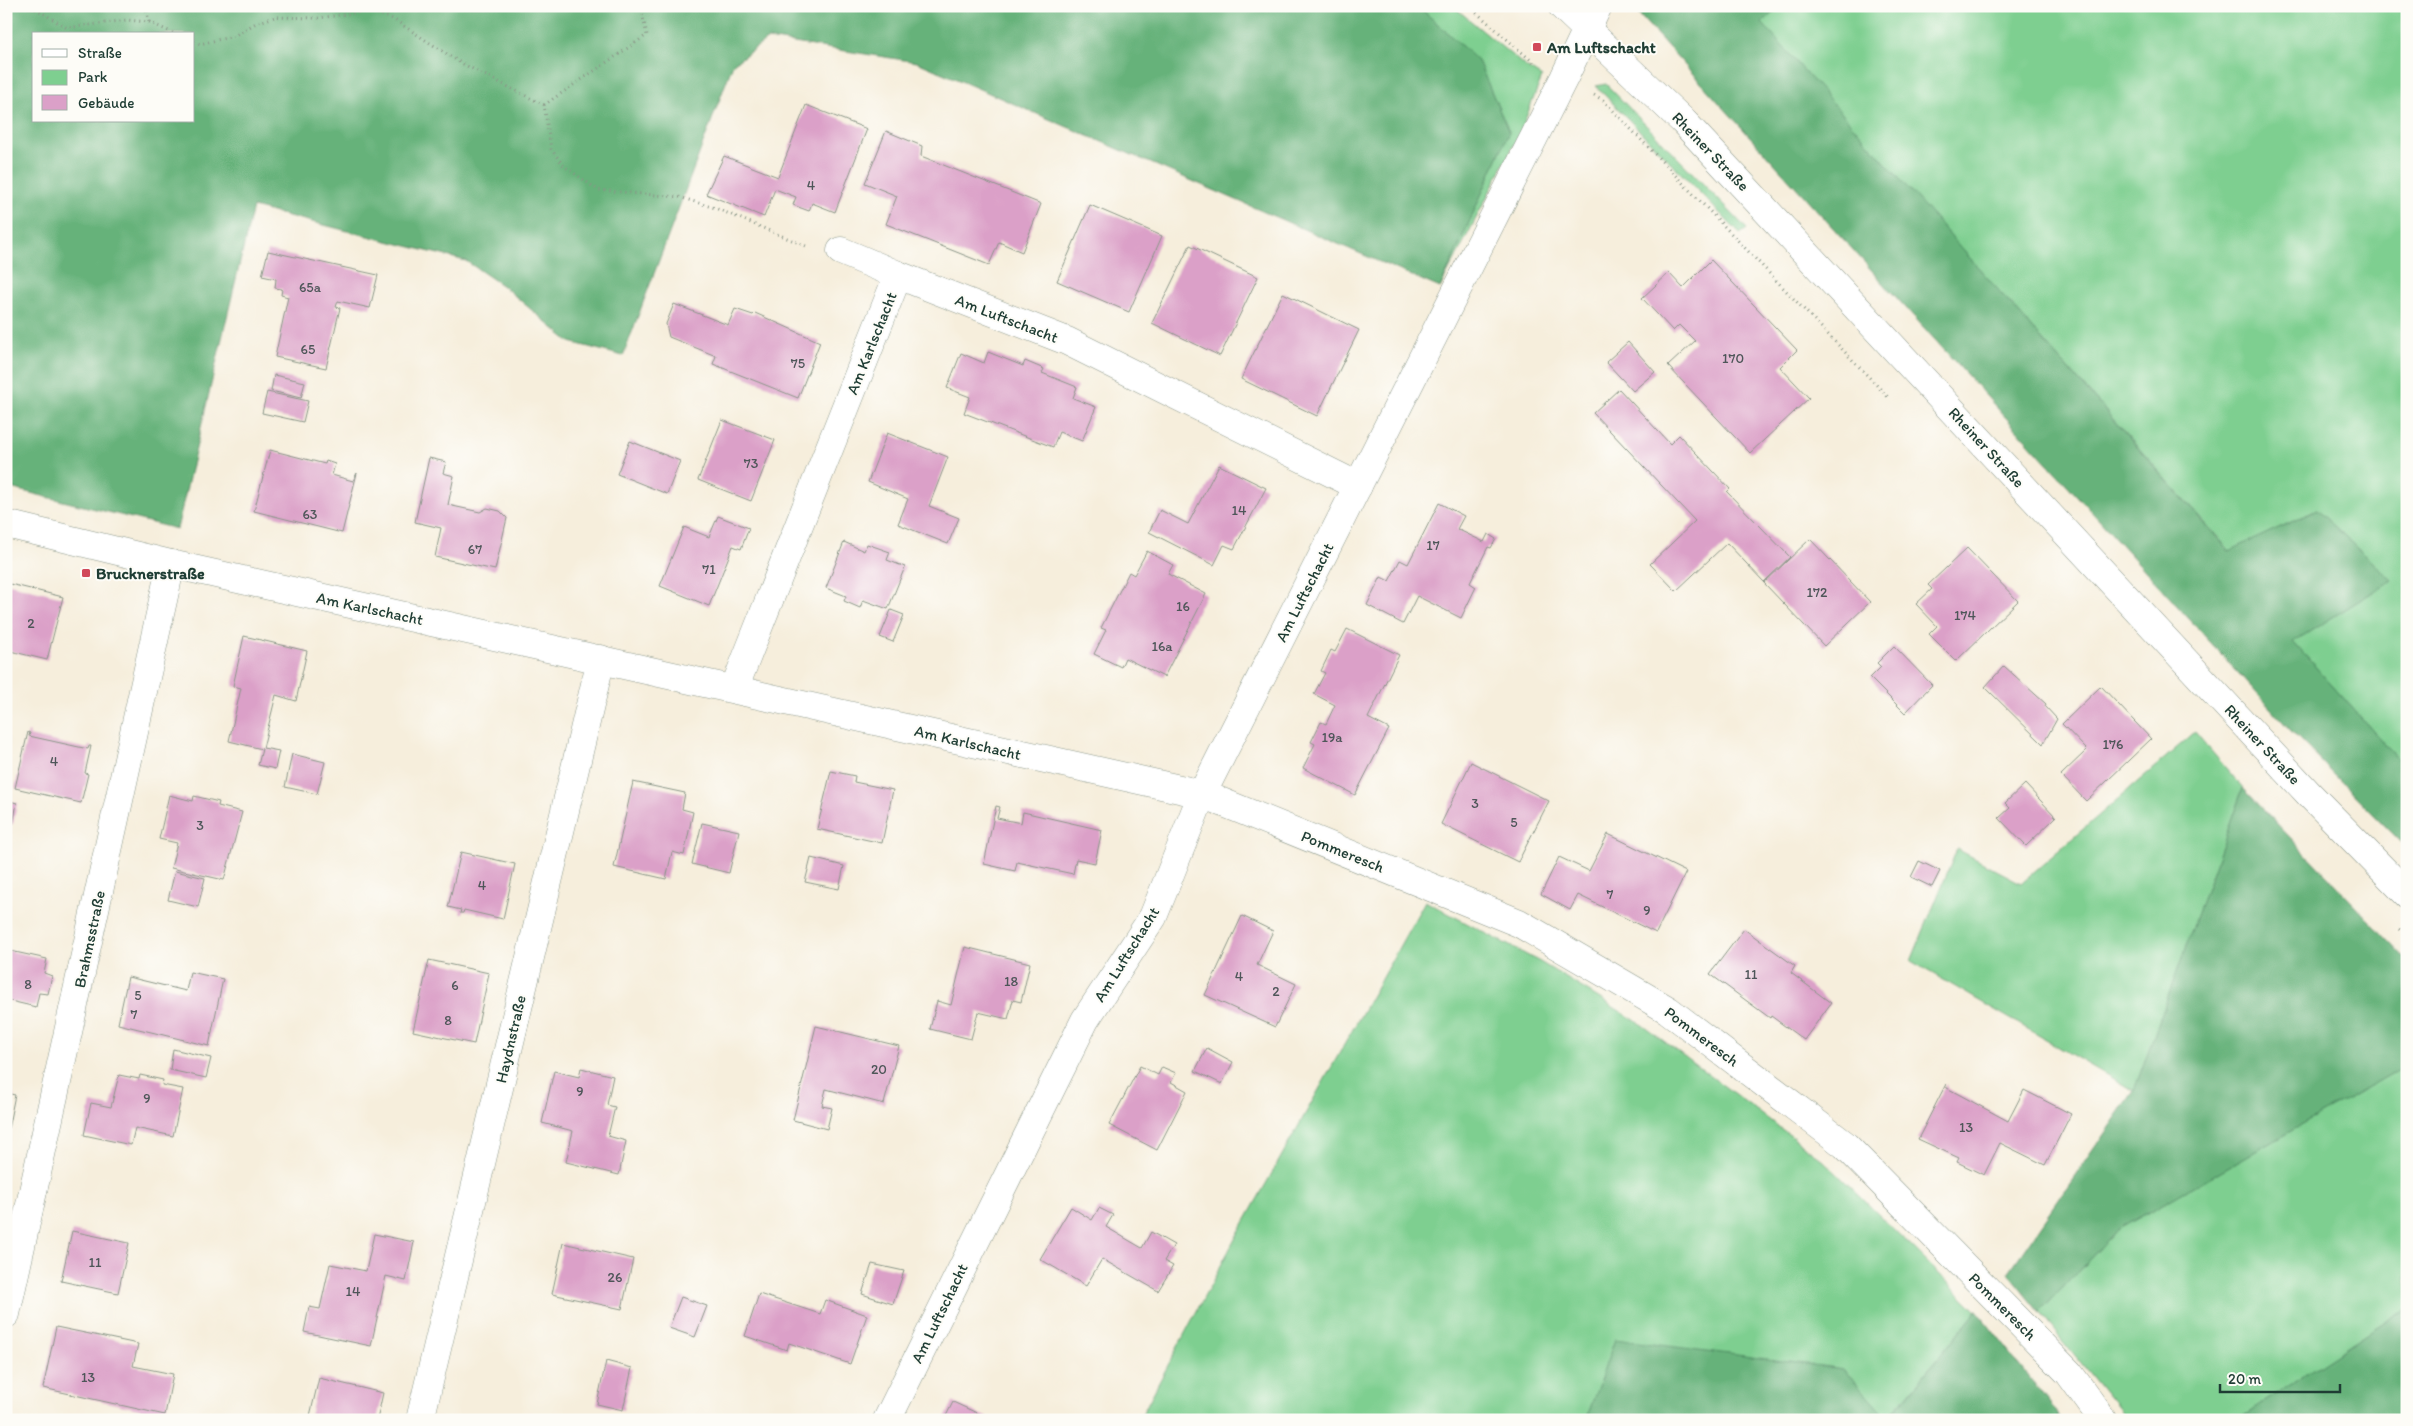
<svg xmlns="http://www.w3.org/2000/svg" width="2413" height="1426" viewBox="0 0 2413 1426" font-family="Itim,sans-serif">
  <rect width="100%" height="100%" fill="#fdfcf7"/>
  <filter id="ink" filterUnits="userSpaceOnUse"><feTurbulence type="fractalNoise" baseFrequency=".02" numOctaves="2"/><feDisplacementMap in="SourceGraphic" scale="10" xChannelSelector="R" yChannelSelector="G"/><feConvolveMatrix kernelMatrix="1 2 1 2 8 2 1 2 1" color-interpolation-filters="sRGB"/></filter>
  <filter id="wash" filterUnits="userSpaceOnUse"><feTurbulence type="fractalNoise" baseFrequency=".0096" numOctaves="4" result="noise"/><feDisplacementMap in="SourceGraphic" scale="20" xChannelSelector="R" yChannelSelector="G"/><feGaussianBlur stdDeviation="1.12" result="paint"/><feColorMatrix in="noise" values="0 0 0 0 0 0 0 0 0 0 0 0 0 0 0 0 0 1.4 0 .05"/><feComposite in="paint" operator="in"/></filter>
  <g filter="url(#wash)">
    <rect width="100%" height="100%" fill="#f6eedc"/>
    <!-- green -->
    <g fill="#7ecf90" stroke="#4e8662">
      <polygon points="1418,6 1453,6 1526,67 1542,77 1519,135 1440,288 1509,132 1478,61"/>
      <polygon points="1780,6 2407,6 2407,769 2293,642 2392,580 2317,510 2230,551 1761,23"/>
      <polygon points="1606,84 1747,229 1740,234 1596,86"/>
      <polygon points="2195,732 2243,788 2134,1091 1911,961 1957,849 2021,883"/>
      <polygon points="1425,901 1540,962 1641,1024 1823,1160 1977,1311 1887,1419 1843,1369 1615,1340 1586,1420 1139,1420 1236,1237"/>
      <polygon points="2407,1065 2407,1308 2236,1420 2127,1420 2040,1312 2117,1230"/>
    </g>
    <!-- forest -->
    <g fill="#66b27a" stroke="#427857" fill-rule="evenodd">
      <path d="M6 6H1418L1478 61 1509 132 1440 288 917 62 768 39 733 64 623 356 570 342 503 286 466 261 253 207 177 529 6 487ZM34 34H194V121H34Z"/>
      <polygon points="1631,6 1780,6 1762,23 2229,551 2317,510 2392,580 2293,642 2407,769 2407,848 2293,733"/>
      <polygon points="2243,788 2407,960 2407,1065 2117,1230 2040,1312 2008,1273 2134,1091"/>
      <polygon points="2407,1308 2407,1420 2236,1420"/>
      <polygon points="1977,1311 2063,1420 1586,1420 1615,1339 1843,1369 1888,1419"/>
    </g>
    <g id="blocks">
      <!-- building -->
      <g fill="#dba0c8">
        <polygon points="806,105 867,129 835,212 812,203 809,211 793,205 796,197 775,189 764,217 706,194 724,156 778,177"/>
        <polygon points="886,131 922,146 921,156 1041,204 1022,252 999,242 989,265 886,224 897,196 865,183"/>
        <polygon points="1090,205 1162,236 1129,312 1057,281"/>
        <polygon points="1190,245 1258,277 1220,356 1152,323"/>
        <polygon points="268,251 378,275 370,308 338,301 336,307 340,308 326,368 275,357 288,297 281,295 282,289 275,288 276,279 262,276"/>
        <polygon points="1711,260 1797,350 1780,367 1809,398 1750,453 1668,366 1695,341 1679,325 1673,331 1642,298 1669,273 1683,288"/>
        <polygon points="1283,293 1359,330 1317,416 1241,379"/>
        <polygon points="674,304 728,325 735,309 753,315 755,313 820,342 798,398 713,364 716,356 669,337 666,324"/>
        <polygon points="1628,342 1655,372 1633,391 1606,362"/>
        <polygon points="988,352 1023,366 1025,361 1044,369 1042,373 1077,387 1073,398 1096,407 1082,441 1059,432 1053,447 964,413 970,397 947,388 961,353 984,363"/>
        <polygon points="274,375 305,382 301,398 271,391"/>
        <polygon points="1619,389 1670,444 1679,435 1730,489 1727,492 1790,557 1764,582 1727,543 1676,591 1650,564 1695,521 1593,413"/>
        <polygon points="267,392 308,401 303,422 262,413"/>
        <polygon points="722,420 775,440 751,501 698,480"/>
        <polygon points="887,433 948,457 929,506 959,518 948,544 898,524 908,499 868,482"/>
        <polygon points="630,441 680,461 667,494 617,474"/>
        <polygon points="270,450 325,464 326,461 335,464 332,475 353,481 357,473 342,533 254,511"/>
        <polygon points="429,458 446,462 443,473 454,476 448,505 480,512 487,508 500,511 507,518 495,570 435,557 441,528 415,522"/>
        <polygon points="1219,465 1266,488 1234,549 1224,545 1214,565 1149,532 1160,510 1188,524"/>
        <polygon points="1439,503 1464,516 1457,529 1484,542 1488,534 1496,539 1491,548 1488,547 1470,583 1476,587 1461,618 1417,596 1403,624 1367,605 1381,577 1389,581 1400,560 1408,564"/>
        <polygon points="718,516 749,528 741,549 733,546 709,606 660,586 684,527 709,537"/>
        <polygon points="1810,539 1870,602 1824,646 1764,583"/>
        <polygon points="844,542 864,551 867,544 890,552 887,560 905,567 888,609 863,600 860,608 844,601 846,596 826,588"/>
        <polygon points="1967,548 2018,601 1956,661 1929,634 1937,626 1916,604 1932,589 1928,585"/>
        <polygon points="1147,551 1173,565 1168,574 1206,594 1164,677 1125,658 1121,667 1094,654 1106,630 1101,628 1129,572 1134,575"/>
        <polygon points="6,583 63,597 47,660 6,650"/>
        <polygon points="891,610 904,615 893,642 880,637"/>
        <polygon points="1347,629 1399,655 1368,718 1389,729 1355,795 1303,768 1315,744 1311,742 1321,722 1326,724 1335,705 1314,694 1325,673 1321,671 1331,650 1335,652"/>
        <polygon points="244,636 307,651 296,701 276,695 263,748 279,751 275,769 258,765 262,749 229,741 241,688 233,686"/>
        <polygon points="1894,646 1932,685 1905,713 1870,678 1881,667 1877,663"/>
        <polygon points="2004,666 2046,704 2045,706 2057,719 2043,744 1985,687"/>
        <polygon points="2101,686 2151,739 2086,801 2061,775 2087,750 2062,724"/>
        <polygon points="28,732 30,733 29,736 88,749 89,746 91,746 85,773 88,774 81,803 15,788"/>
        <polygon points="292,754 325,762 317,794 285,787"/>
        <polygon points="1471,762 1549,801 1518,862 1441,824"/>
        <polygon points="831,771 855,776 854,782 893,790 882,843 817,829"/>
        <polygon points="633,782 685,793 682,809 693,812 684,855 672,852 666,879 614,867"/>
        <polygon points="2025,784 2056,817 2026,846 1999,818 2010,808 2005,803"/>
        <polygon points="169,795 193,801 194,796 219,802 218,806 242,812 224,880 171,868 177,843 159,839"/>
        <polygon points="6,800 17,803 13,824 6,822"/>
        <polygon points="996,806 1000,807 997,818 1021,823 1023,812 1102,830 1095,863 1076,859 1073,874 1017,862 1015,871 984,864"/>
        <polygon points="702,823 739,831 729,873 692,864"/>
        <polygon points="1608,834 1686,872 1656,933 1578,895 1570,910 1541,894 1559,857 1589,871"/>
        <polygon points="461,852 515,864 503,919 464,910 463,913 460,913 461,910 448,907"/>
        <polygon points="811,858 844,866 839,889 805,882"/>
        <polygon points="1919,861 1940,871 1932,887 1911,877"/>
        <polygon points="175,871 205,878 198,907 168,900"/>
        <polygon points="1242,916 1273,931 1257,965 1296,984 1275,1027 1205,995"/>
        <polygon points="1744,929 1795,966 1791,973 1831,1003 1804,1040 1771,1016 1770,1018 1710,974"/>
        <polygon points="965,947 1030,963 1021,1002 1013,1000 1008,1019 978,1012 971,1039 930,1029 937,1001 951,1005"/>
        <polygon points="6,950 47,959 44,973 52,976 48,994 39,993 36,1007 6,1000"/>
        <polygon points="429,960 489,973 474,1044 413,1031"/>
        <polygon points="190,972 223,979 209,1046 118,1024 128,977 186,991"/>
        <polygon points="816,1026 899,1046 884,1104 826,1089 822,1106 832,1108 827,1129 793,1120"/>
        <polygon points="1207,1048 1233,1062 1222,1084 1195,1071"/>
        <polygon points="173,1049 211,1058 206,1078 170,1070"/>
        <polygon points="1140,1066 1158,1075 1162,1067 1176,1073 1171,1082 1187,1091 1157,1150 1109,1125"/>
        <polygon points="581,1068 613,1076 607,1105 615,1107 608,1136 626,1141 619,1175 566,1162 573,1131 542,1123 554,1071 579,1077"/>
        <polygon points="119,1075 139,1079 140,1075 163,1080 162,1085 183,1089 173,1136 135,1128 131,1145 84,1135 91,1103 111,1107"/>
        <polygon points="1946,1084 1947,1088 2008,1121 2024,1090 2071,1114 2045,1165 2000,1143 1984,1175 1957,1162 1959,1158 1918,1139"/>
        <polygon points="6,1093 15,1095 7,1134 6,1134"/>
        <polygon points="1071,1207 1092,1220 1099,1208 1113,1215 1106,1227 1142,1248 1151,1232 1174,1245 1164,1261 1173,1266 1158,1291 1102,1259 1086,1286 1040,1259"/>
        <polygon points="72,1231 129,1243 118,1293 61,1281"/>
        <polygon points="374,1234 414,1242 406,1281 386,1276 371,1346 304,1332 309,1307 320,1309 330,1264 366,1271"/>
        <polygon points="563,1243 633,1259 622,1309 552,1294"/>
        <polygon points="872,1264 904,1271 893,1304 862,1294"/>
        <polygon points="759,1294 820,1314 825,1300 867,1315 850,1364 789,1343 787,1350 745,1336"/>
        <polygon points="681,1297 707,1306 695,1337 669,1328"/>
        <polygon points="56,1327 138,1344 133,1366 173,1374 165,1415 43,1388"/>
        <polygon points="606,1361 632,1368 623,1410 597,1404"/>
        <polygon points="319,1378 383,1393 377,1420 309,1420"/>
        <polygon points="953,1402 992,1420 944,1420"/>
      </g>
    </g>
  </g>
  <g filter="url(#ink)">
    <use href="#blocks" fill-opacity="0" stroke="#8a9688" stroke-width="1"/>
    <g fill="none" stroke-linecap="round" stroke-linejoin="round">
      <defs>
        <g id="minor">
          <polyline points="841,251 898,275 1067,341 1358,486"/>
          <polyline points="6,524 171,564 1202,794 1519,923 1668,1010 1845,1145 2069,1373 2103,1420"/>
          <polyline points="734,689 898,275"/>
          <polyline points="6,1314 171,564"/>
          <polyline points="420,1420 601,659"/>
          <polyline points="887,1420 1085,1020 1153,917 1202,794 1564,78 1598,6"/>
        </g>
        <polyline id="major" points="1562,6 1683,121 2309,794 2407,894"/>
      </defs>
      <!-- minor casing -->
      <use href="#minor" stroke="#8a9688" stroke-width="29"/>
      <!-- major casing -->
      <use href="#major" stroke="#8a9688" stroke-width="29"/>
      <!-- path -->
      <g stroke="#8a9688" stroke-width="3" stroke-dasharray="1 4" stroke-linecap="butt">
        <polyline points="31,6 67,28 127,20 149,22 175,34"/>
        <polyline points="146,6 149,22"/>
        <polyline points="1469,6 1534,63"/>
        <polyline points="194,41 200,44 234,36 256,23 275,17 318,18 370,11 393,19 461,63 544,105 551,149 564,166 598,190 679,197 715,208 806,246"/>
        <polyline points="1594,95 1603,100 1888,397"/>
        <polyline points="544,105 647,35 642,13"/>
        <polyline points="2400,929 2407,935"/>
      </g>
      <!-- minor -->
      <use href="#minor" stroke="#fff" stroke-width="28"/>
      <!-- major -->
      <use href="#major" stroke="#fff" stroke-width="28"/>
    </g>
  </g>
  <!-- markers -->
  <g fill="#d1495b" stroke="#fdfcf7" stroke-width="2">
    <rect x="1532" y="42" width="10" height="10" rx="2.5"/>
    <rect x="81" y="568" width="10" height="10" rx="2.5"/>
  </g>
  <g text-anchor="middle" stroke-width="4" stroke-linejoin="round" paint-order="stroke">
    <!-- number labels -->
    <g font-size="14" fill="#4e5659">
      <text x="811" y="190">4</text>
      <text x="310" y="292">65a</text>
      <text x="308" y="354">65</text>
      <text x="1733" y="363">170</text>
      <text x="798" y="368">75</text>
      <text x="751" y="468">73</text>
      <text x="1239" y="515">14</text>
      <text x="310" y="519">63</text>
      <text x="1433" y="550">17</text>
      <text x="475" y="554">67</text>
      <text x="709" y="574">71</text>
      <text x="1817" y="597">172</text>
      <text x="1183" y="611">16</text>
      <text x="1965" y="620">174</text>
      <text x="31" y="628">2</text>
      <text x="1162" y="651">16a</text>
      <text x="1332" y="742">19a</text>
      <text x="2113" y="749">176</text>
      <text x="54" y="766">4</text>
      <text x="1475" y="808">3</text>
      <text x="1514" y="827">5</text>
      <text x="200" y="830">3</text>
      <text x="482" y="890">4</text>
      <text x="1610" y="899">7</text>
      <text x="1647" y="915">9</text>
      <text x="1751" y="979">11</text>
      <text x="1239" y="981">4</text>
      <text x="1011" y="986">18</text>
      <text x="28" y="989">8</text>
      <text x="455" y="990">6</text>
      <text x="1276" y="996">2</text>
      <text x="138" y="1000">5</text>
      <text x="134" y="1019">7</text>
      <text x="448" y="1025">8</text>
      <text x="879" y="1074">20</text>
      <text x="580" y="1096">9</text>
      <text x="147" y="1103">9</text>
      <text x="1966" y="1132">13</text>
      <text x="95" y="1267">11</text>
      <text x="615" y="1282">26</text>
      <text x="353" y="1296">14</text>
      <text x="88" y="1382">13</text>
    </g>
    <!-- poi labels -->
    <g font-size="16" font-weight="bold" fill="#1f3d34" stroke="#fdfcf7" text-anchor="start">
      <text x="1547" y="53">Am Luftschacht</text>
      <text x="96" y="579">Brucknerstraße</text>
    </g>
    <!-- street labels -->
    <g font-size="16" fill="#1f3d34" stroke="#fdfcf7">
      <text transform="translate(1711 151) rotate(46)" y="6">Rheiner Straße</text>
      <text transform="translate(1007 318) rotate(21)" y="6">Am Luftschacht</text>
      <text transform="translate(871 343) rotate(-68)" y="6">Am Karlschacht</text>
      <text transform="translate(1987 447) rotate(47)" y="6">Rheiner Straße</text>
      <text transform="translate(1304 592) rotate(-63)" y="6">Am Luftschacht</text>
      <text transform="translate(370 608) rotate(12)" y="6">Am Karlschacht</text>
      <text transform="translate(968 742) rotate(13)" y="6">Am Karlschacht</text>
      <text transform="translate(2263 744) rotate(47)" y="6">Rheiner Straße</text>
      <text transform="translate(1343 851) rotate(22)" y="6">Pommeresch</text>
      <text transform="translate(89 939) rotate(-78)" y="6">Brahmsstraße</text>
      <text transform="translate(1126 954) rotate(-58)" y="6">Am Luftschacht</text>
      <text transform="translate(1702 1036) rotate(37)" y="6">Pommeresch</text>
      <text transform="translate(510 1039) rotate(-77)" y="6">Haydnstraße</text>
      <text transform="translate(2003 1306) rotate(45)" y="6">Pommeresch</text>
      <text transform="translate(939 1313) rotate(-64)" y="6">Am Luftschacht</text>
    </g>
  </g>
  <!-- margin -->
  <rect width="2413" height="1426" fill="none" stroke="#fdfcf7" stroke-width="25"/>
  <!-- legend -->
  <rect x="32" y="32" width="162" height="90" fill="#fdfcf7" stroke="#a4b0a9"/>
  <rect x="42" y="49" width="25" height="8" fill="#ffffff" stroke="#a4b0a9"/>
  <text x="78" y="58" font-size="15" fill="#1f3d34">Straße</text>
  <rect x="42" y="70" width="25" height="15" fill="#7ecf90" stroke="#a4b0a9"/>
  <text x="78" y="82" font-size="15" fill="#1f3d34">Park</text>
  <rect x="42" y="95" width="25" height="15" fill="#dba0c8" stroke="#a4b0a9"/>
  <text x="78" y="108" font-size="15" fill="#1f3d34">Gebäude</text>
  <!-- scale -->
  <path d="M2220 1384v8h120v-8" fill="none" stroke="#1f3d34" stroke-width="2.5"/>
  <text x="2228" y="1384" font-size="15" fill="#1f3d34" stroke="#fdfcf7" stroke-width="4" paint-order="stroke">20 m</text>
</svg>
